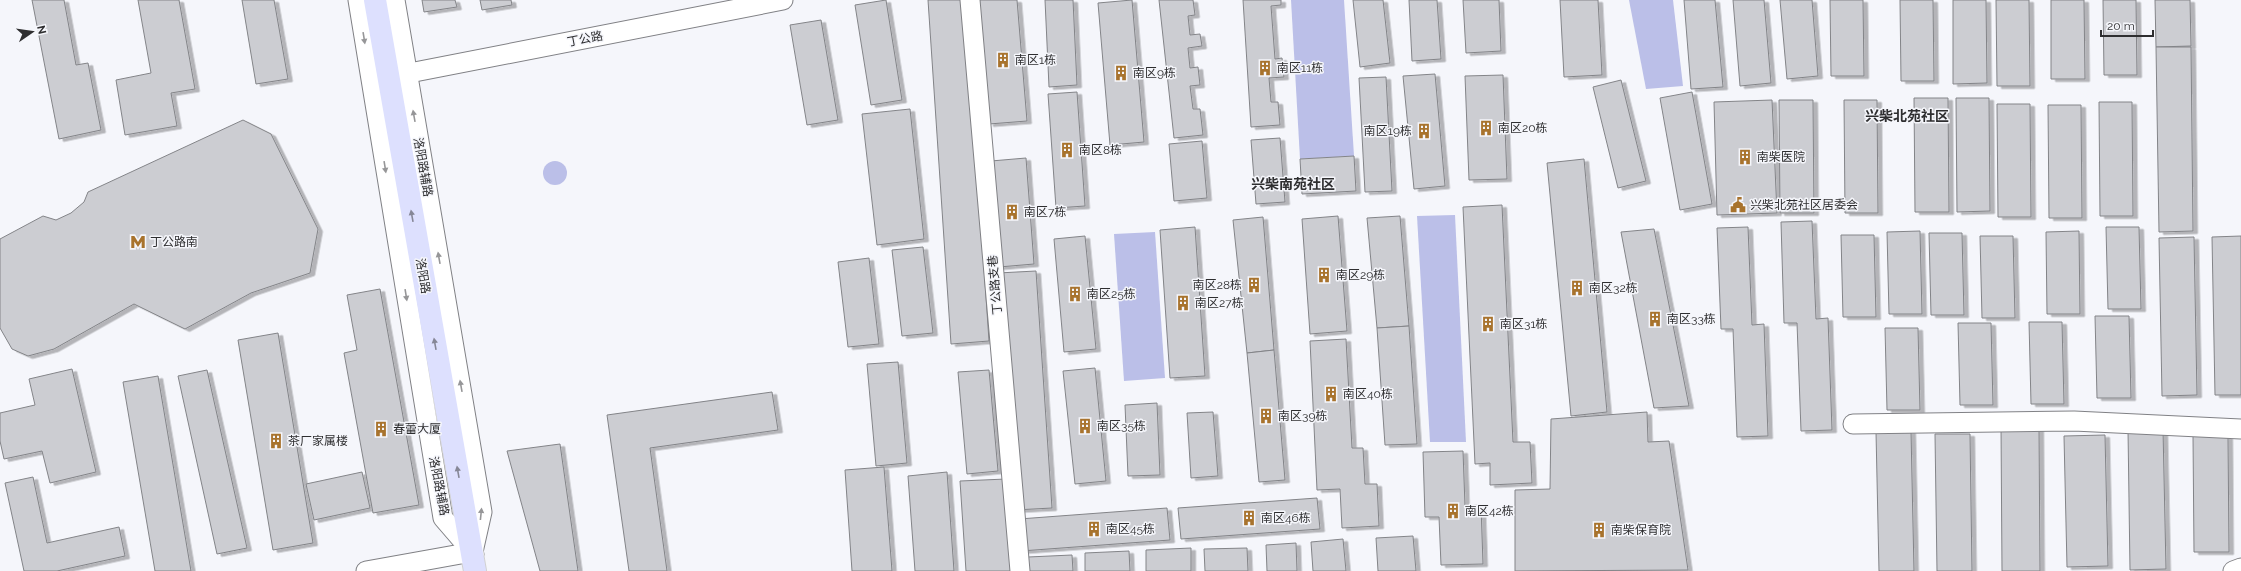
<svg xmlns="http://www.w3.org/2000/svg" width="2241" height="571" viewBox="0 0 2241 571" font-family="Raleway,'Noto Sans SC',sans-serif">
  <defs>
    <filter id="shadow"><feDropShadow dx="4.5" dy="2.5" stdDeviation="0" flood-color="#0004"/></filter>
  </defs>
  <rect width="100%" height="100%" fill="#f5f6fb"/>
  <!-- green -->
  <g fill="#bbbfe8">
    <polygon points="1291,0 1344,0 1354,156 1300,159"/>
    <polygon points="1629,0 1673,0 1683,86 1646,89"/>
    <circle cx="555" cy="173" r="12"/>
    <polygon points="1455,215 1466,442 1430,442 1417,216"/>
    <polygon points="1155,232 1165,378 1124,381 1114,234"/>
  </g>
  <!-- building -->
  <g fill="#cccdd2" stroke="#838488" filter="url(#shadow)">
    <polygon points="32,0 64,0 76,65 88,63 101,130 59,139"/>
    <polygon points="138,0 179,0 195,89 171,93 177,126 125,135 116,80 151,73"/>
    <polygon points="242,0 274,0 288,79 256,84"/>
    <polygon points="422,0 455,0 457,7 424,12"/>
    <polygon points="480,0 511,0 512,5 482,10"/>
    <polygon points="886,0 902,100 871,105 855,5"/>
    <polygon points="928,0 966,0 989,341 951,344"/>
    <polygon points="979,0 1017,0 1027,121 989,124"/>
    <polygon points="1045,0 1073,0 1077,85 1049,87"/>
    <polygon points="1132,0 1144,142 1110,145 1098,3"/>
    <polygon points="1159,0 1193,0 1195,15 1188,16 1190,35 1200,34 1202,46 1188,48 1190,68 1198,67 1200,85 1190,86 1193,109 1200,109 1203,135 1174,138"/>
    <polygon points="1243,0 1281,0 1281,5 1271,6 1275,59 1282,58 1284,77 1269,78 1271,102 1278,102 1280,125 1251,127"/>
    <polygon points="1353,0 1383,0 1390,63 1360,67"/>
    <polygon points="1409,0 1437,0 1441,59 1412,61"/>
    <polygon points="1463,0 1499,0 1501,51 1466,53"/>
    <polygon points="1560,0 1598,0 1602,75 1564,77"/>
    <polygon points="1684,0 1715,0 1723,87 1691,89"/>
    <polygon points="1733,0 1764,0 1771,83 1740,86"/>
    <polygon points="1780,0 1812,0 1818,76 1787,79"/>
    <polygon points="1830,0 1863,0 1864,76 1831,76"/>
    <polygon points="1900,0 1933,0 1934,81 1901,81"/>
    <polygon points="1953,0 1986,0 1987,83 1953,84"/>
    <polygon points="1996,0 2029,0 2030,86 1997,86"/>
    <polygon points="2051,0 2084,0 2085,79 2051,79"/>
    <polygon points="2103,0 2136,0 2137,75 2104,75"/>
    <polygon points="2155,0 2190,0 2191,46 2156,47"/>
    <polygon points="821,20 838,120 807,125 790,25"/>
    <polygon points="2156,47 2191,47 2193,231 2159,232"/>
    <polygon points="1435,74 1445,186 1414,189 1403,76"/>
    <polygon points="1503,75 1507,179 1469,180 1465,76"/>
    <polygon points="1386,77 1392,191 1365,192 1359,78"/>
    <polygon points="1621,80 1646,181 1618,188 1593,87"/>
    <polygon points="1077,92 1085,206 1056,208 1048,94"/>
    <polygon points="1692,92 1712,204 1680,210 1660,98"/>
    <polygon points="1914,98 1948,98 1949,212 1915,212"/>
    <polygon points="1956,98 1989,98 1990,211 1957,212"/>
    <polygon points="1772,100 1777,213 1717,215 1714,102"/>
    <polygon points="1779,100 1813,100 1814,213 1780,213"/>
    <polygon points="1844,100 1877,100 1878,213 1845,213"/>
    <polygon points="2099,102 2132,102 2133,216 2100,216"/>
    <polygon points="1997,104 2030,104 2031,217 1998,217"/>
    <polygon points="2048,105 2081,105 2082,218 2049,218"/>
    <polygon points="910,109 924,239 877,245 862,114"/>
    <polygon points="243,120 271,134 318,229 310,273 251,293 185,329 134,304 54,349 28,356 12,349 0,328 0,239 43,216 56,220 71,213 84,202 88,192"/>
    <polygon points="1280,138 1285,202 1256,204 1251,140"/>
    <polygon points="1202,141 1207,198 1174,201 1169,144"/>
    <polygon points="1354,156 1356,191 1302,194 1300,159"/>
    <polygon points="1026,158 1034,264 999,267 991,161"/>
    <polygon points="1584,159 1607,412 1571,416 1547,163"/>
    <polygon points="1502,205 1513,442 1530,442 1532,483 1490,485 1490,463 1475,464 1463,207"/>
    <polygon points="1338,216 1347,331 1310,334 1302,219"/>
    <polygon points="1400,216 1409,326 1377,328 1367,218"/>
    <polygon points="1263,217 1274,350 1247,353 1233,220"/>
    <polygon points="1812,221 1816,319 1828,318 1832,430 1801,431 1797,323 1784,323 1781,222"/>
    <polygon points="1195,227 1205,376 1170,378 1160,230"/>
    <polygon points="1748,227 1752,325 1764,324 1768,436 1737,437 1733,329 1721,329 1717,228"/>
    <polygon points="2106,227 2139,227 2141,309 2108,309"/>
    <polygon points="1654,229 1689,406 1654,408 1621,232"/>
    <polygon points="1920,231 1922,314 1889,314 1887,232"/>
    <polygon points="2079,231 2080,314 2047,314 2046,232"/>
    <polygon points="1929,233 1962,233 1964,315 1931,315"/>
    <polygon points="1841,235 1874,235 1876,317 1843,317"/>
    <polygon points="1085,236 1096,349 1064,352 1054,239"/>
    <polygon points="1980,236 2013,236 2015,318 1982,318"/>
    <polygon points="2241,236 2241,395 2215,395 2212,237"/>
    <polygon points="2194,237 2197,395 2162,396 2159,238"/>
    <polygon points="923,247 933,333 902,336 892,250"/>
    <polygon points="869,258 879,344 848,347 838,262"/>
    <polygon points="1036,271 1052,508 1015,510 998,273"/>
    <polygon points="380,289 419,505 373,513 344,353 357,350 347,295"/>
    <polygon points="2095,316 2129,316 2131,398 2097,398"/>
    <polygon points="2029,322 2062,322 2064,404 2031,404"/>
    <polygon points="1958,323 1991,323 1993,405 1960,405"/>
    <polygon points="1409,326 1417,444 1385,445 1377,328"/>
    <polygon points="1885,328 1918,328 1920,410 1887,410"/>
    <polygon points="278,333 313,543 273,550 238,340"/>
    <polygon points="1346,339 1352,448 1363,448 1365,484 1377,484 1379,526 1342,528 1340,489 1317,490 1310,341"/>
    <polygon points="1274,350 1285,480 1259,482 1247,353"/>
    <polygon points="898,362 907,463 876,466 867,364"/>
    <polygon points="1095,368 1106,481 1075,484 1063,371"/>
    <polygon points="72,369 96,472 50,483 42,451 4,459 0,441 0,413 35,405 29,379"/>
    <polygon points="207,370 247,548 217,554 178,376"/>
    <polygon points="989,370 998,471 967,474 958,372"/>
    <polygon points="158,376 191,571 155,571 123,382"/>
    <polygon points="772,392 778,430 650,448 667,571 629,571 607,415"/>
    <polygon points="1157,403 1160,475 1128,476 1125,405"/>
    <polygon points="1213,412 1218,476 1191,478 1187,413"/>
    <polygon points="1647,412 1648,442 1669,441 1688,570 1515,571 1515,490 1550,489 1551,419"/>
    <polygon points="2001,426 2039,426 2040,571 2002,571"/>
    <polygon points="2163,429 2166,569 2130,570 2128,430"/>
    <polygon points="1911,431 1914,571 1879,571 1876,432"/>
    <polygon points="1935,434 1970,434 1972,571 1937,571"/>
    <polygon points="2105,435 2108,566 2067,567 2064,436"/>
    <polygon points="2193,436 2228,436 2229,552 2194,552"/>
    <polygon points="560,444 578,571 540,571 507,451"/>
    <polygon points="1463,451 1465,506 1481,505 1483,564 1441,565 1439,517 1425,517 1423,452"/>
    <polygon points="884,467 892,571 852,571 845,470"/>
    <polygon points="362,472 370,508 314,520 306,484"/>
    <polygon points="947,472 954,571 915,571 908,476"/>
    <polygon points="33,477 47,543 119,527 125,556 57,571 24,571 5,483"/>
    <polygon points="1006,479 1012,571 966,571 960,481"/>
    <polygon points="1317,498 1320,529 1181,539 1178,508"/>
    <polygon points="1167,508 1170,540 1021,551 1019,519"/>
    <polygon points="1413,536 1416,571 1378,571 1376,538"/>
    <polygon points="1343,539 1346,571 1313,571 1311,542"/>
    <polygon points="1296,543 1297,571 1267,571 1266,545"/>
    <polygon points="1191,548 1191,571 1146,571 1146,550"/>
    <polygon points="1247,548 1248,571 1205,571 1204,549"/>
    <polygon points="1129,551 1130,571 1085,571 1085,553"/>
    <polygon points="1072,555 1073,571 1028,571 1028,557"/>
  </g>
  <g fill="none" stroke-linecap="round" stroke-linejoin="round">
    <defs>
      <g id="minor">
        <polyline points="358,0 443,518 474,554"/>
        <polyline points="395,0 482,512 473,552"/>
        <polyline points="970,0 1020,571"/>
        <polyline points="394,76 783,0"/>
        <polyline points="1853,424 2074,421 2241,429"/>
        <polyline points="366,571 472,552"/>
        <polyline points="2233,571 2241,568"/>
      </g>
      <polyline id="major" points="375,0 475,571"/>
    </defs>
    <!-- minor casing -->
    <use href="#minor" stroke="#808185" stroke-width="21"/>
    <!-- major casing -->
    <use href="#major" stroke="#d1d1d1" stroke-width="24"/>
    <!-- minor -->
    <use href="#minor" stroke="#fff" stroke-width="19"/>
    <!-- major -->
    <use href="#major" stroke="#dde0fe" stroke-width="22"/>
  </g>
  <!-- one-way arrows -->
  <defs><path id="oneway-solid" d="M-6-.8H1V-3.2L6.5 0L1 3.2V.8H-6Z"/></defs>
  <g fill="#969698">
    <use href="#oneway-solid" transform="translate(364 38) rotate(81)"/>
    <use href="#oneway-solid" transform="translate(414 116) rotate(-100)"/>
    <use href="#oneway-solid" transform="translate(385 167) rotate(81)"/>
    <use href="#oneway-solid" transform="translate(439 258) rotate(-100)"/>
    <use href="#oneway-solid" transform="translate(406 295) rotate(81)"/>
    <use href="#oneway-solid" transform="translate(461 386) rotate(-100)"/>
    <use href="#oneway-solid" transform="translate(481 514) rotate(-84)"/>
  </g>
  <g fill="#868797">
    <use href="#oneway-solid" transform="translate(412 216) rotate(-100)"/>
    <use href="#oneway-solid" transform="translate(435 344) rotate(-100)"/>
    <use href="#oneway-solid" transform="translate(458 472) rotate(-100)"/>
  </g>
  <!-- icons -->
  <defs>
    <symbol id="building-bare" viewBox="-9 -9 18 18"><path d="M-4-6H4V6H1V3H-1V6H-4ZM-2.5-4.3h1.7v1.8h-1.7ZM.8-4.3h1.7v1.8H.8ZM-2.5-1h1.7V.8h-1.7ZM.8-1h1.7V.8H.8Z" fill="#a8732d" stroke="#f5f6fb" stroke-width="2.5" paint-order="stroke"/></symbol>
    <symbol id="civic-bare" viewBox="-9 -9 18 18"><path d="M-.6-6.5H3V-4.5H.6V-3L4-1V1h2V6H-6V1h2V-1L-.6-3ZM-1.2 2.5V6h2.4V2.5Z" fill="#a8732d" stroke="#f5f6fb" stroke-width="2.5" paint-order="stroke"/></symbol>
    <symbol id="metro-bare" viewBox="-9 -9 18 18"><path d="M-5.5 5V-5H-3L0 0L3-5H5.5V5H3V-.5L0 4L-3-.5V5Z" fill="#a8732d" stroke="#f5f6fb" stroke-width="2.5" paint-order="stroke"/></symbol>
  </defs>
  <g fill-rule="evenodd">
    <use href="#building-bare" x="992" y="49" width="22" height="22"/>
    <use href="#building-bare" x="1254" y="57" width="22" height="22"/>
    <use href="#building-bare" x="1110" y="62" width="22" height="22"/>
    <use href="#building-bare" x="1475" y="117" width="22" height="22"/>
    <use href="#building-bare" x="1413" y="120" width="22" height="22"/>
    <use href="#building-bare" x="1056" y="139" width="22" height="22"/>
    <use href="#building-bare" x="1734" y="146" width="22" height="22"/>
    <use href="#civic-bare" x="1727" y="194" width="22" height="22"/>
    <use href="#building-bare" x="1001" y="201" width="22" height="22"/>
    <use href="#metro-bare" x="127" y="231" width="22" height="22"/>
    <use href="#building-bare" x="1313" y="264" width="22" height="22"/>
    <use href="#building-bare" x="1243" y="274" width="22" height="22"/>
    <use href="#building-bare" x="1566" y="277" width="22" height="22"/>
    <use href="#building-bare" x="1064" y="283" width="22" height="22"/>
    <use href="#building-bare" x="1172" y="292" width="22" height="22"/>
    <use href="#building-bare" x="1644" y="308" width="22" height="22"/>
    <use href="#building-bare" x="1477" y="313" width="22" height="22"/>
    <use href="#building-bare" x="1320" y="383" width="22" height="22"/>
    <use href="#building-bare" x="1255" y="405" width="22" height="22"/>
    <use href="#building-bare" x="1074" y="415" width="22" height="22"/>
    <use href="#building-bare" x="370" y="418" width="22" height="22"/>
    <use href="#building-bare" x="265" y="430" width="22" height="22"/>
    <use href="#building-bare" x="1442" y="500" width="22" height="22"/>
    <use href="#building-bare" x="1238" y="507" width="22" height="22"/>
    <use href="#building-bare" x="1083" y="518" width="22" height="22"/>
    <use href="#building-bare" x="1588" y="519" width="22" height="22"/>
  </g>
  <g text-anchor="middle" stroke-width="3" stroke-linejoin="round" paint-order="stroke">
    <!-- street labels -->
    <g font-size="12" fill="#2e2e30" stroke="#f5f6fb">
      <text transform="translate(585 39) rotate(-11)" y="4">丁公路</text>
      <text transform="translate(423 167) rotate(80)" y="4">洛阳路辅路</text>
      <text transform="translate(423 276) rotate(80)" y="4">洛阳路</text>
      <text transform="translate(995 285) rotate(-95)" y="4">丁公路支巷</text>
      <text transform="translate(439 486) rotate(79)" y="4">洛阳路辅路</text>
    </g>
    <!-- poi labels -->
    <g font-size="12" fill="#2e2e30" stroke="#f5f6fb" text-anchor="start">
      <text x="1015" y="64">南区1栋</text>
      <text x="1277" y="72">南区11栋</text>
      <text x="1133" y="77">南区9栋</text>
      <text x="1498" y="132">南区20栋</text>
      <text x="1412" y="135" text-anchor="end">南区19栋</text>
      <text x="1079" y="154">南区8栋</text>
      <text x="1757" y="161">南柴医院</text>
      <text x="1750" y="209">兴柴北苑社区居委会</text>
      <text x="1024" y="216">南区7栋</text>
      <text x="150" y="246">丁公路南</text>
      <text x="1336" y="279">南区29栋</text>
      <text x="1242" y="289" text-anchor="end">南区28栋</text>
      <text x="1589" y="292">南区32栋</text>
      <text x="1087" y="298">南区25栋</text>
      <text x="1195" y="307">南区27栋</text>
      <text x="1667" y="323">南区33栋</text>
      <text x="1500" y="328">南区31栋</text>
      <text x="1343" y="398">南区40栋</text>
      <text x="1278" y="420">南区39栋</text>
      <text x="1097" y="430">南区35栋</text>
      <text x="393" y="433">春蕾大厦</text>
      <text x="288" y="445">茶厂家属楼</text>
      <text x="1465" y="515">南区42栋</text>
      <text x="1261" y="522">南区46栋</text>
      <text x="1106" y="533">南区45栋</text>
      <text x="1611" y="534">南柴保育院</text>
    </g>
    <!-- quarter labels -->
    <g font-size="14" font-weight="bold" fill="#2e2e30" stroke="#f5f6fb">
      <text x="1907" y="121">兴柴北苑社区</text>
      <text x="1293" y="189">兴柴南苑社区</text>
    </g>
  </g>
  <!-- north arrow -->
  <g transform="translate(32 32) rotate(77)" stroke="#f5f6fb" stroke-width="3" paint-order="stroke">
  <path d="M0-3L7 15L0 10L-7 15Z" fill="#2e2e30"/>
  <text y="-6" font-size="11" font-weight="bold" text-anchor="middle" fill="#2e2e30">N</text>
  </g>
  <!-- scale -->
  <path d="M2101 30v6h52v-6" fill="none" stroke="#2e2e30" stroke-width="2"/>
  <text x="2107" y="30" font-size="12" fill="#2e2e30" stroke="#f5f6fb" stroke-width="3" paint-order="stroke">20 m</text>
</svg>
